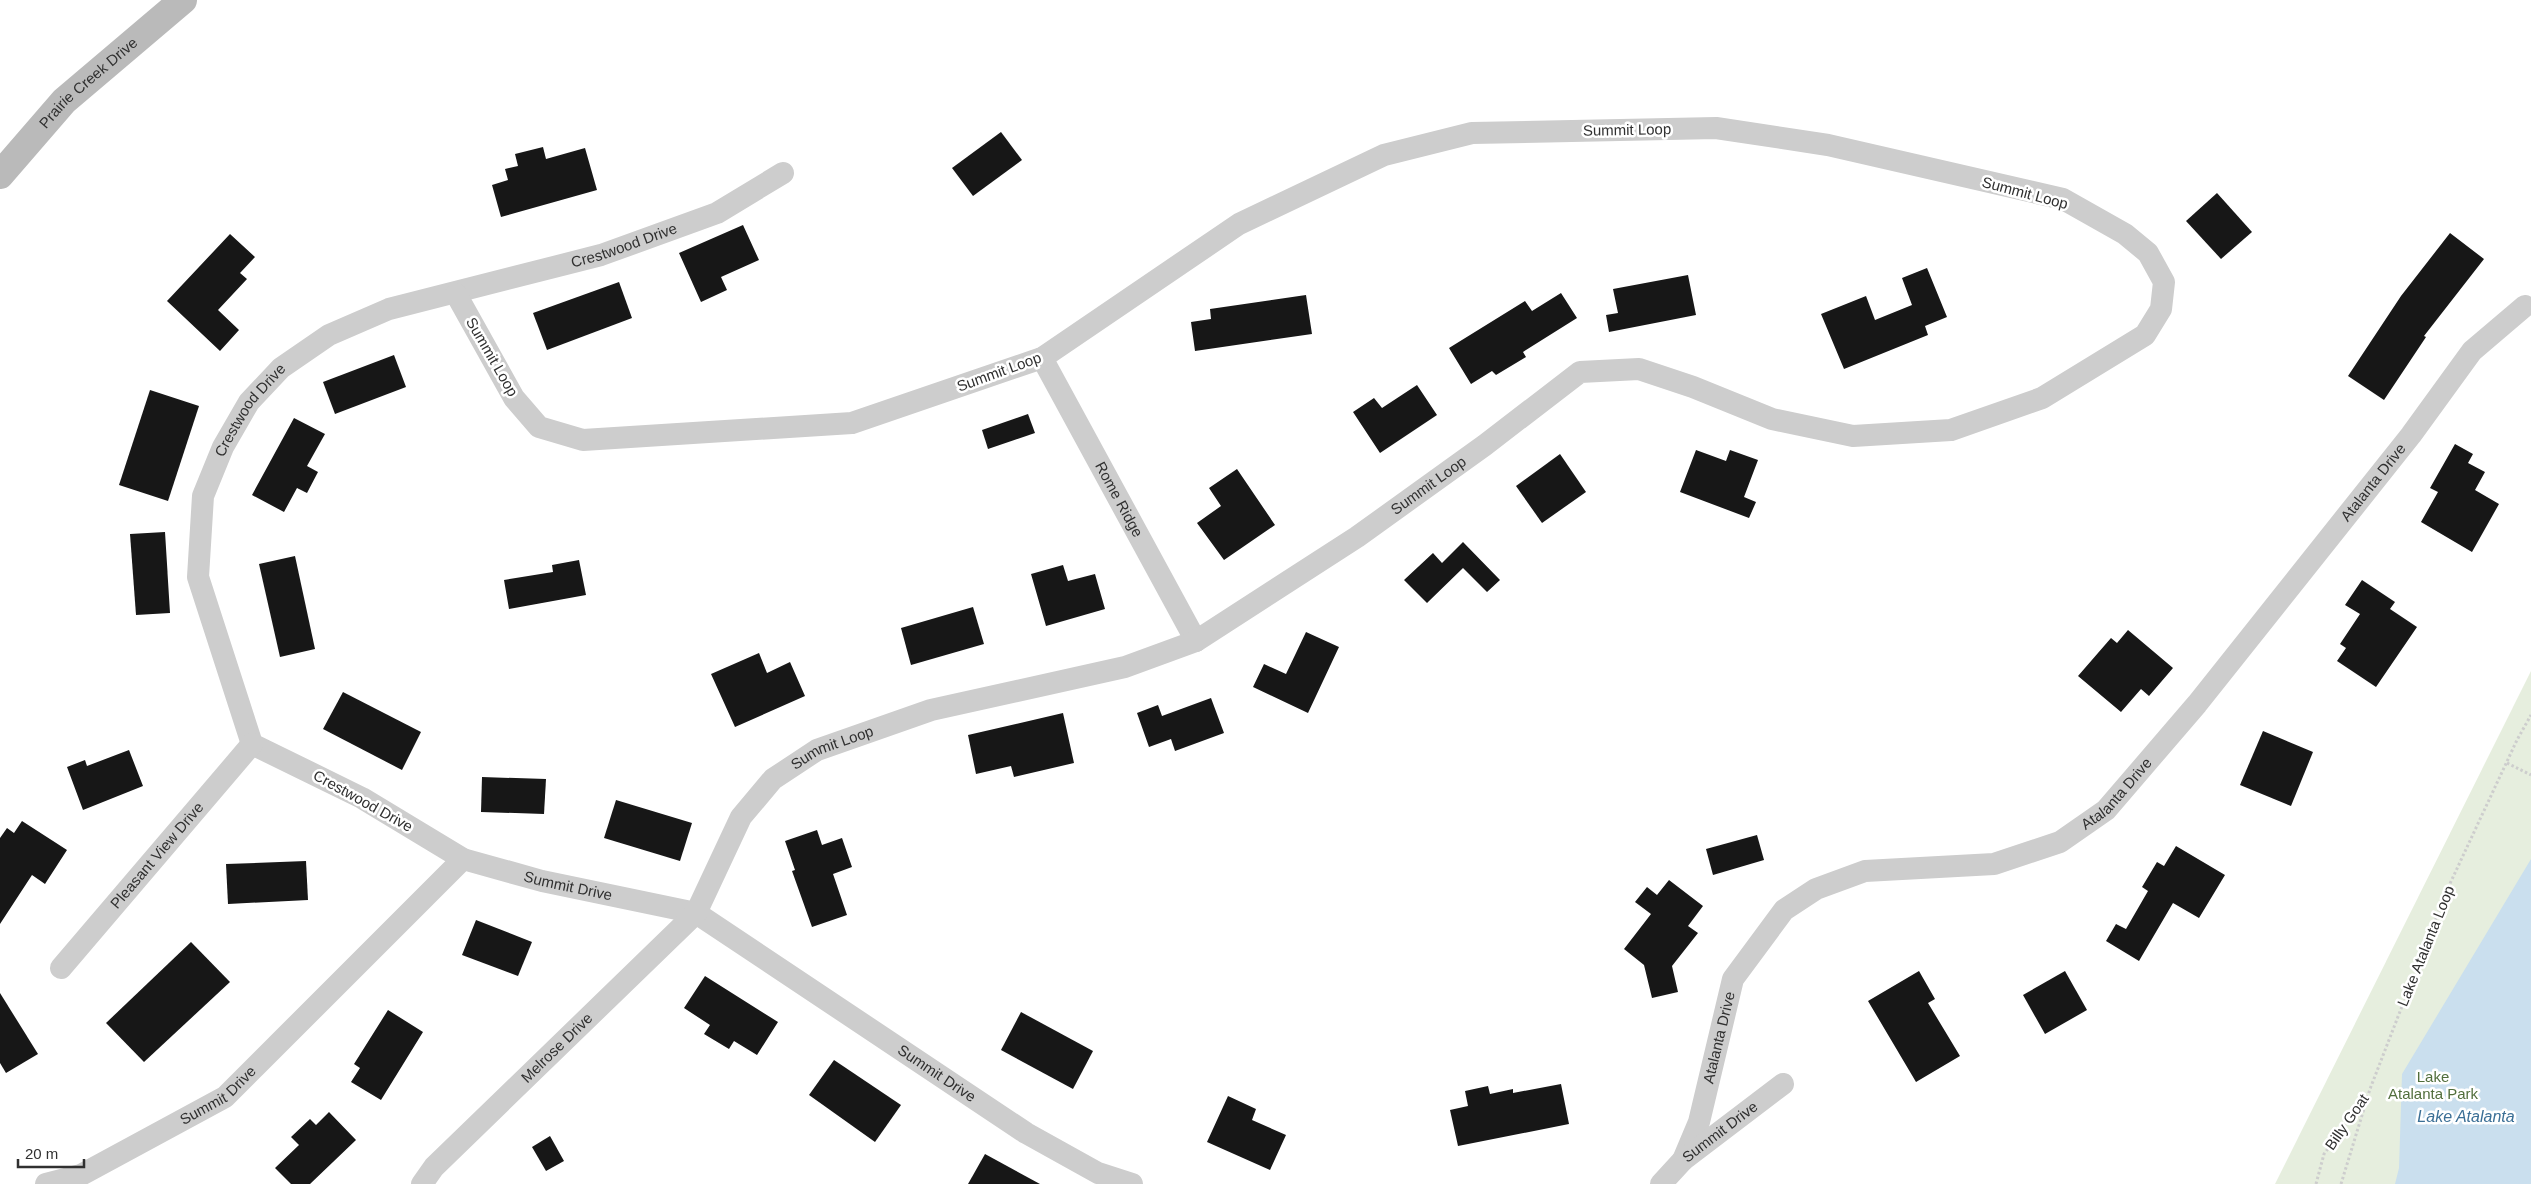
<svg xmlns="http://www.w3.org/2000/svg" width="2531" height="1184" viewBox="0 0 2531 1184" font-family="Arial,sans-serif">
  <rect width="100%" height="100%" fill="#fff"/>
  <!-- green -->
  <polygon fill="#e6eede" points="2531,671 2531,1184 2275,1184"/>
  <!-- water -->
  <polygon fill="#cadfee" points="2531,859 2531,1184 2395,1184 2399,1168 2402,1074"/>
  <!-- building -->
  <g fill="#171717">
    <polygon points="1001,132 1022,160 973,196 952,168"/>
    <polygon points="543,147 546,159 585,148 597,190 501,217 492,185 508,180 505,169 518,166 515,154"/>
    <polygon points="2217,193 2252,232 2221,259 2186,221"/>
    <polygon points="743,225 759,260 721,277 727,290 701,302 679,253"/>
    <polygon points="2450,233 2484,259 2424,336 2426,337 2384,400 2348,376 2401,296"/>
    <polygon points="230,234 255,257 240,273 247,279 218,310 239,330 220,351 167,301"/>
    <polygon points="1927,268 1947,317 1925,326 1928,335 1844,369 1821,314 1866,296 1875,320 1912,305 1902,278"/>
    <polygon points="1688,275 1696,315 1609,332 1606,315 1618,313 1613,289"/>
    <polygon points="619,282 632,318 547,350 533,313"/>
    <polygon points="1561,293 1577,318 1523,352 1526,357 1496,375 1492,371 1471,384 1449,348 1525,301 1532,311"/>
    <polygon points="1306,295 1312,334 1195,351 1191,322 1211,319 1210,309"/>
    <polygon points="394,355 406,387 335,414 323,382"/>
    <polygon points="1417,385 1437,415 1380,453 1353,412 1374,398 1382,408"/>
    <polygon points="150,390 199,406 168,501 119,485"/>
    <polygon points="1028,414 1035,433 988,449 982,430"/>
    <polygon points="294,418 325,434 307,466 318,472 307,493 297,488 284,512 252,495"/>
    <polygon points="2455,444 2473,454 2468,463 2485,472 2475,490 2499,504 2472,552 2421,522 2438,492 2430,488"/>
    <polygon points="1696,450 1726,461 1730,450 1758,460 1744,497 1756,502 1749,518 1680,492"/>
    <polygon points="1560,454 1586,492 1542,523 1516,486"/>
    <polygon points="1237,469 1275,525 1224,560 1197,523 1221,506 1209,488"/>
    <polygon points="165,532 170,613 136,615 130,534"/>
    <polygon points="1463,542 1500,580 1487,592 1463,568 1427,603 1404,580 1433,553 1442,563"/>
    <polygon points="295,556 315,649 280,657 259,564"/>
    <polygon points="579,560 586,595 509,609 504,580 553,572 552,565"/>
    <polygon points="1063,565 1068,581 1095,574 1105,609 1046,626 1031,574"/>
    <polygon points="2362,580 2395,602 2390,609 2417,627 2376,687 2337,661 2346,648 2340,644 2360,614 2345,605"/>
    <polygon points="973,607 984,644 911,665 901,628"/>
    <polygon points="2128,630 2173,668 2149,696 2141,689 2121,712 2078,676 2111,638 2117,643"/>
    <polygon points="1306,632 1339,647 1308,713 1253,687 1264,664 1286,674"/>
    <polygon points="759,653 767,673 790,662 805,696 735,727 711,674"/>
    <polygon points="343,692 421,732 402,770 323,729"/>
    <polygon points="1211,698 1224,733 1175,751 1171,739 1149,747 1137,713 1158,705 1162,716"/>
    <polygon points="1063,713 1074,763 1014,777 1011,766 976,774 968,735"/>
    <polygon points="2263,731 2313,752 2291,806 2240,785"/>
    <polygon points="129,750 143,786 83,810 67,767 85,760 87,766"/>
    <polygon points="482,777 546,779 544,814 481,812"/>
    <polygon points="616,800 692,823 680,861 604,838"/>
    <polygon points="22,821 67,850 45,884 32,875 0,924 0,838 7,828 14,833"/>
    <polygon points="817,830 822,845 842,838 852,867 833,874 847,915 812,927 792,871 795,870 785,841"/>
    <polygon points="1757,835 1764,860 1713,875 1706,849"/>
    <polygon points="2176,846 2225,875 2199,918 2173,903 2139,961 2106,941 2116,924 2126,929 2148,891 2142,887 2157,862 2164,866"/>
    <polygon points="306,861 308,900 228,904 226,864"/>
    <polygon points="1669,880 1703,906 1688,926 1698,933 1672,966 1678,992 1652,998 1644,965 1624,949 1651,914 1635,902 1647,887 1657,895"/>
    <polygon points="476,920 532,942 518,976 462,955"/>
    <polygon points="191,942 230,982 144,1062 106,1023"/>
    <polygon points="1919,971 1935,999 1928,1003 1960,1056 1916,1082 1868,1001"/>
    <polygon points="2065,971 2087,1010 2045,1034 2023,995"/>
    <polygon points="705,976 778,1022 757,1055 734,1041 729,1049 704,1034 710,1025 684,1008"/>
    <polygon points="0,993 38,1054 6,1073 0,1063"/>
    <polygon points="388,1010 423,1032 381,1100 351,1082 360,1068 354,1064"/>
    <polygon points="1021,1012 1093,1051 1073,1089 1001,1050"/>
    <polygon points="834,1060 901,1105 875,1142 809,1095"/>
    <polygon points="1561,1084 1569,1124 1458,1146 1450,1110 1468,1106 1465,1091 1488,1086 1490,1094 1513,1089 1513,1093"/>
    <polygon points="1228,1096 1256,1109 1252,1120 1286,1135 1270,1170 1207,1142"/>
    <polygon points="329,1112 356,1140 310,1184 291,1184 275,1168 299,1145 291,1137 310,1119 316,1125"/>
    <polygon points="550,1136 564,1161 546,1171 532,1147"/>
    <polygon points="985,1154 1040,1184 968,1184"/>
  </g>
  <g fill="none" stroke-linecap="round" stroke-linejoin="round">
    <!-- path -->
    <g stroke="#cdcdcd" stroke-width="3" stroke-dasharray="2.5 2.5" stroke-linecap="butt">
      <polyline points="2507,763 2531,775"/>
      <polyline points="2316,1184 2324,1154 2367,1094"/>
      <polyline points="2341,1184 2370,1089 2447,890 2517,740 2531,715"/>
    </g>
    <!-- street -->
    <g stroke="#cdcdcd" stroke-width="22">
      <path id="s1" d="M1042 358 1196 641"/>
      <path id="s2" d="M463 859 362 798 252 744 198 577 203 496 223 447 249 402 281 368 329 335 389 309 601 255 717 213 783 173"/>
      <path id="s3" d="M61 968 252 744"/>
      <path id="s4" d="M1683 1160 1699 1122 1733 979 1784 910 1816 889 1865 871 1994 864 2060 842 2106 810 2197 704 2411 435 2472 351 2525 306"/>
      <path id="s5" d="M46 1184 81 1175 225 1097 463 859 542 881 696 913 1026 1133 1098 1173 1132 1184"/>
      <path id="s6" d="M422 1184 434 1167 696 913 741 817 773 779 817 750 931 710 1125 667 1196 641 1357 537 1485 445 1580 372 1639 369 1693 387 1772 419 1853 436 1951 430 2042 398 2145 335 2161 309 2164 282 2148 253 2125 234 2063 199 1828 145 1716 128 1472 133 1384 155 1239 224 1042 358 852 423 583 440 539 427 514 398 456 294"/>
      <path id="s7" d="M1661 1184 1683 1160 1783 1084"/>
    </g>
    <!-- secondary -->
    <path stroke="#bababa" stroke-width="28" id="s8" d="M0 175 64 101 183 0"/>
  </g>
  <g text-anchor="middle" stroke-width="5" stroke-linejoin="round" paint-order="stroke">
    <!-- street labels -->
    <g font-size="15" fill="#303030" stroke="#fff">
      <text dy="5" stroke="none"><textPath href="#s8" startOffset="128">Prairie Creek Drive</textPath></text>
      <text transform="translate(1627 130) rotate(-1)" y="5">Summit Loop</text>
      <text transform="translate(2025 193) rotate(15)" y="5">Summit Loop</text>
      <text dy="5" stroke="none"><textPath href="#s2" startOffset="1016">Crestwood Drive</textPath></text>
      <text transform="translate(492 357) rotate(60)" y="5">Summit Loop</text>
      <text transform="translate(999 372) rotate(-20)" y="5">Summit Loop</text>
      <text dy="5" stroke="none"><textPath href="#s2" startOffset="596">Crestwood Drive</textPath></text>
      <text dy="5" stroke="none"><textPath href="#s4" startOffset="1042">Atalanta Drive</textPath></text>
      <text dy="5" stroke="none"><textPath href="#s6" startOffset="1269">Summit Loop</textPath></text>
      <text dy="5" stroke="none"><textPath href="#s1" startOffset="161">Rome Ridge</textPath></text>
      <text dy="5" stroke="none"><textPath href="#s6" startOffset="609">Summit Loop</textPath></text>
      <text dy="5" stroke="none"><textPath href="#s4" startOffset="638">Atalanta Drive</textPath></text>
      <text transform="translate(363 801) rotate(29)" y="5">Crestwood Drive</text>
      <text dy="5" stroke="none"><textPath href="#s3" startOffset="148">Pleasant View Drive</textPath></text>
      <text dy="5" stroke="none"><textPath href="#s5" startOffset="645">Summit Drive</textPath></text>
      <text transform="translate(2426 946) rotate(-68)" y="5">Lake Atalanta Loop</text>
      <text dy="5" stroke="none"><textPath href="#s4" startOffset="128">Atalanta Drive</textPath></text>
      <text dy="5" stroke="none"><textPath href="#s6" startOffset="192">Melrose Drive</textPath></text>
      <text dy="5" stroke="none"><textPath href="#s5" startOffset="1065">Summit Drive</textPath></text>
      <text dy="5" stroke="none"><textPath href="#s5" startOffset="195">Summit Drive</textPath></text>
      <text transform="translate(2347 1122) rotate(-55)" y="5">Billy Goat</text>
      <text dy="5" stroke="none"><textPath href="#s7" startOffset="79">Summit Drive</textPath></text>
    </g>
    <!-- park labels -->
    <g font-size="15" fill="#516e3c" stroke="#fff">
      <text x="2433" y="1082">Lake<tspan x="2433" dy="17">Atalanta Park</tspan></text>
    </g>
    <!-- water labels -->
    <g font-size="16" font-style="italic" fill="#3b6f96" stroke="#fff">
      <text x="2466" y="1122">Lake Atalanta</text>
    </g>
  </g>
  <!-- scale -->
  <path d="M18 1159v8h66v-8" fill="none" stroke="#303030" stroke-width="2.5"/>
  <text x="25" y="1159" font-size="15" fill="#303030" stroke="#ffffff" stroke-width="4" paint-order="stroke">20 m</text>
</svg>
